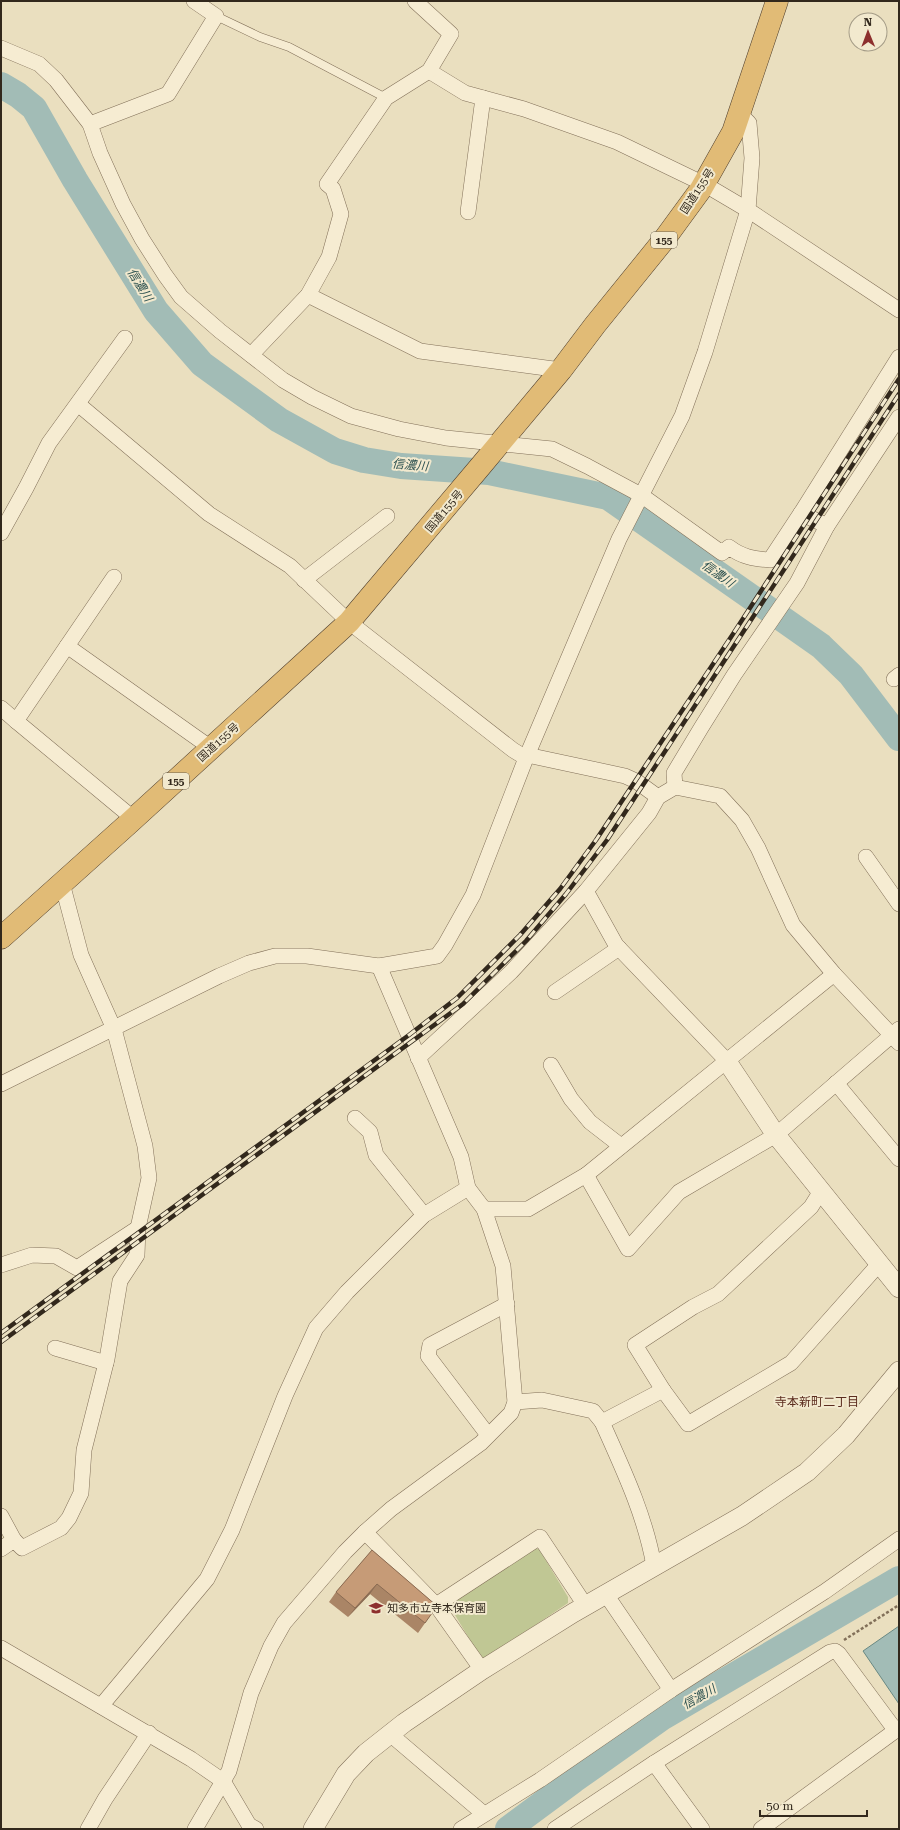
<svg xmlns="http://www.w3.org/2000/svg" width="900" height="1830" viewBox="0 0 900 1830" font-family="'Roboto Serif','Noto Sans JP',serif">
  <rect width="100%" height="100%" fill="#eadfbf"/>
  <!-- green -->
  <polygon fill="#c0c794" points="534,1549 539,1549 568,1597 568,1603 485,1659 479,1655 449,1605"/>
  <!-- water -->
  <polygon fill="#a2bcb6" stroke="#6a8983" points="899,1626 899,1704 863,1651"/>
  <g fill="none" stroke-linecap="round" stroke-linejoin="round">
    <!-- river -->
    <g stroke="#a2bcb6" stroke-width="26">
      <polyline points="1,85 18,95 34,108 75,180 156,311 202,364 279,420 335,451 364,460 401,466 489,472 608,497 821,646 851,675 899,738"/>
      <polyline points="508,1829 574,1780 663,1717 899,1579"/>
    </g>
    <defs>
      <polyline id="service" points="216,16 260,37 289,47 386,98"/>
      <g id="minor">
        <path d="M1 48 39 64 56 80 90 124 100 153 123 204 142 239 165 275 181 297 220 331 283 380 312 397 351 416 399 429 446 438 552 449 587 466 641 495 722 553 729 547C742 557 754 559 770 560L801 513 827 526"/>
        <polyline points="429,71 465,93 524,109 617,142 704,184 748,210 899,310"/>
        <polyline points="90,124 168,94 216,16 194,1"/>
        <polyline points="468,212 483,98"/>
        <polyline points="308,295 420,351 561,370"/>
        <polyline points="251,355 308,295 329,257 341,214 333,189 327,184 386,98 429,71 451,34 415,1"/>
        <polyline points="78,404 209,514 290,566 349,622 513,750 526,758"/>
        <polyline points="801,513 899,357"/>
        <polyline points="1,533 26,488 49,443 125,338"/>
        <polyline points="304,580 387,516"/>
        <polyline points="67,646 211,748"/>
        <polyline points="894,679 899,675"/>
        <polyline points="1,708 16,721 114,577"/>
        <polyline points="16,721 134,819"/>
        <polyline points="527,755 625,776 636,781 658,797"/>
        <polyline points="675,787 674,773 701,728 734,675 797,583 827,526 899,417"/>
        <polyline points="866,857 899,904"/>
        <polyline points="586,891 616,945 726,1060"/>
        <polyline points="555,992 619,948"/>
        <polyline points="418,1058 511,972 586,891 649,813 658,797 675,787 720,796 742,820 758,848 793,925 834,974 899,1043"/>
        <polyline points="551,1065 571,1099 590,1122 621,1146"/>
        <polyline points="836,1083 899,1159"/>
        <polyline points="1,1084 219,976 249,963 275,956 307,956 379,966 437,956 445,945 473,895 526,758 619,539 682,416 705,352 748,210 752,158 749,123 739,113"/>
        <polyline points="355,1118 370,1132 376,1155 424,1215"/>
        <polyline points="586,1175 628,1249 679,1192 776,1135 899,1029"/>
        <polyline points="821,1191 811,1207 718,1294 693,1307 635,1345 663,1390 688,1424 791,1363 879,1264"/>
        <polyline points="484,1209 528,1209 586,1175 834,974"/>
        <polyline points="1,1265 32,1255 56,1256 77,1268 138,1228"/>
        <polyline points="55,1348 106,1363"/>
        <polyline points="515,1402 542,1400 593,1411 602,1422 663,1390"/>
        <path d="M602 1422C623 1469 645 1515 654 1566"/>
        <polyline points="488,1435 428,1356 430,1345 507,1304"/>
        <polyline points="1,1516 14,1540"/>
        <polyline points="365,1532 436,1605 482,1670"/>
        <polyline points="1,1549 14,1540 22,1548 61,1528 69,1518 81,1493 84,1450 107,1359 120,1281 137,1255 138,1228 149,1178 145,1146 114,1029 81,955 62,883"/>
        <polyline points="605,1593 671,1690"/>
        <polyline points="436,1605 540,1537 585,1605"/>
        <polyline points="1,1648 191,1759 223,1781 249,1825 256,1829"/>
        <polyline points="101,1706 207,1579 232,1530 285,1396 316,1328 347,1292 424,1215 468,1188"/>
        <polyline points="390,1734 484,1814"/>
        <polyline points="654,1763 702,1829"/>
        <polyline points="88,1829 105,1799 149,1733"/>
        <polyline points="195,1829 229,1771 251,1693 271,1646 284,1623 345,1552 365,1532 391,1509 481,1443 511,1413 515,1402 503,1266 484,1209 468,1188 461,1157 379,966"/>
        <polyline points="461,1829 540,1780 671,1690 824,1592 899,1539"/>
        <polyline points="555,1829 654,1763 830,1652 835,1651 839,1654 896,1731"/>
        <polyline points="761,1829 899,1728"/>
      </g>
      <g id="tertiary">
        <polyline points="726,1060 776,1135 899,1288"/>
        <polyline points="313,1829 346,1774 366,1753 404,1723 482,1670 573,1613 742,1516 807,1472 846,1435 899,1371"/>
      </g>
      <polyline id="trunk" points="1,938 128,824 349,622 479,468 561,370 595,325 663,241 701,189 733,132 777,1"/>
    </defs>
    <!-- service casing -->
    <use href="#service" stroke="#827059" stroke-width="9"/>
    <!-- minor casing -->
    <use href="#minor" stroke="#827059" stroke-width="16"/>
    <!-- tertiary casing -->
    <use href="#tertiary" stroke="#827059" stroke-width="20"/>
    <!-- trunk casing -->
    <use href="#trunk" stroke="#4f3e2d" stroke-width="23"/>
    <!-- path -->
    <polyline stroke="#827059" stroke-width="2.5" stroke-dasharray="3 2" stroke-linecap="butt" points="844,1640 899,1605"/>
    <!-- service -->
    <use href="#service" stroke="#f6ecd2" stroke-width="8"/>
    <!-- minor -->
    <use href="#minor" stroke="#f6ecd2" stroke-width="15"/>
    <!-- tertiary -->
    <use href="#tertiary" stroke="#f6ecd2" stroke-width="19"/>
    <!-- trunk -->
    <use href="#trunk" stroke="#e1bb76" stroke-width="22"/>
    <defs>
      <g id="rail">
        <polyline points="1,1333 409,1035 457,998 520,935 560,889 596,840 733,634 899,379"/>
        <polyline points="1,1342 463,1004 526,941 566,894 607,840 899,394"/>
      </g>
    </defs>
    <!-- rail casing -->
    <use href="#rail" stroke="#32281c" stroke-width="4.5"/>
    <!-- rail -->
    <use href="#rail" stroke="#f2e9ce" stroke-width="3" stroke-dasharray="9" stroke-linecap="butt"/>
  </g>
  <!-- wall -->
  <polygon fill="#aa8566" points="372,1550 437,1606 418,1633 370,1594 348,1617 329,1602 336,1592"/>
  <!-- shaded-wall -->
  <polygon fill="#8b6c53" points="377,1584 370,1594 348,1617 355,1608"/>
  <!-- building -->
  <polygon fill="#c69b77" stroke="#8b6c53" points="372,1550 437,1606 425,1623 377,1584 355,1608 336,1592"/>
  <!-- icons -->
  <defs>
    <symbol id="school-bare" viewBox="-9 -9 18 18"><path d="M0-5L7-2L0 1L-7-2ZM-4 1L0 2.5L4 1V4Q0 6-4 4Z" fill="#8d2f2d" stroke="#f2e9ce" stroke-width="2.5" paint-order="stroke"/></symbol>
  </defs>
  <g fill-rule="evenodd">
    <use href="#school-bare" x="366" y="1598" width="20" height="20"/>
  </g>
  <g text-anchor="middle" stroke-width="4" stroke-linejoin="round" paint-order="stroke">
    <!-- shield labels -->
    <g fill="#f2e9ce" stroke="#6c6251" stroke-width="1">
      <rect x="651" y="232" width="26" height="16" rx="3"/>
      <rect x="163" y="773" width="26" height="16" rx="3"/>
    </g>
    <g font-size="10" font-weight="bold" fill="#32281c">
      <text x="664" y="244">155</text>
      <text x="176" y="785">155</text>
    </g>
    <!-- street labels -->
    <g font-size="11" fill="#32281c" stroke="#f2e9ce">
      <text transform="translate(697 191) rotate(-57)" y="4">国道155号</text>
      <text transform="translate(444 511) rotate(-50)" y="4">国道155号</text>
      <text transform="translate(218 742) rotate(-42)" y="4">国道155号</text>
    </g>
    <!-- poi labels -->
    <g font-size="11" fill="#32281c" stroke="#f2e9ce" text-anchor="start">
      <text x="387" y="1612">知多市立寺本保育園</text>
    </g>
    <!-- water labels -->
    <g font-size="12" font-style="italic" fill="#2c5150" stroke="#f2e9ce">
      <text transform="translate(140 285) rotate(58)" y="4">信濃川</text>
      <text transform="translate(410 465) rotate(5)" y="4">信濃川</text>
      <text transform="translate(718 574) rotate(35)" y="4">信濃川</text>
      <text transform="translate(699 1697) rotate(-30)" y="4">信濃川</text>
    </g>
    <!-- neighbourhood labels -->
    <g font-size="12" fill="#5c2d1f" stroke="#f2e9ce">
      <text x="817" y="1406">寺本新町二丁目</text>
    </g>
  </g>
  <!-- border -->
  <rect width="900" height="1830" fill="none" stroke="#32281c" stroke-width="4"/>
  <!-- north arrow -->
  <g transform="translate(868 32) rotate(359)"><circle r="19" fill="#f2e9ce" stroke="#a59c87"/>
  <path d="M0-3L7 15L0 10L-7 15Z" fill="#8d2f2d"/>
  <text y="-6" font-size="11" font-weight="bold" text-anchor="middle" fill="#32281c">N</text>
  </g>
  <!-- scale -->
  <path d="M760 1810v6h107v-6" fill="none" stroke="#32281c" stroke-width="2"/>
  <text x="766" y="1810" font-size="12" fill="#32281c" stroke="#f2e9ce" stroke-width="3" paint-order="stroke">50 m</text>
</svg>
